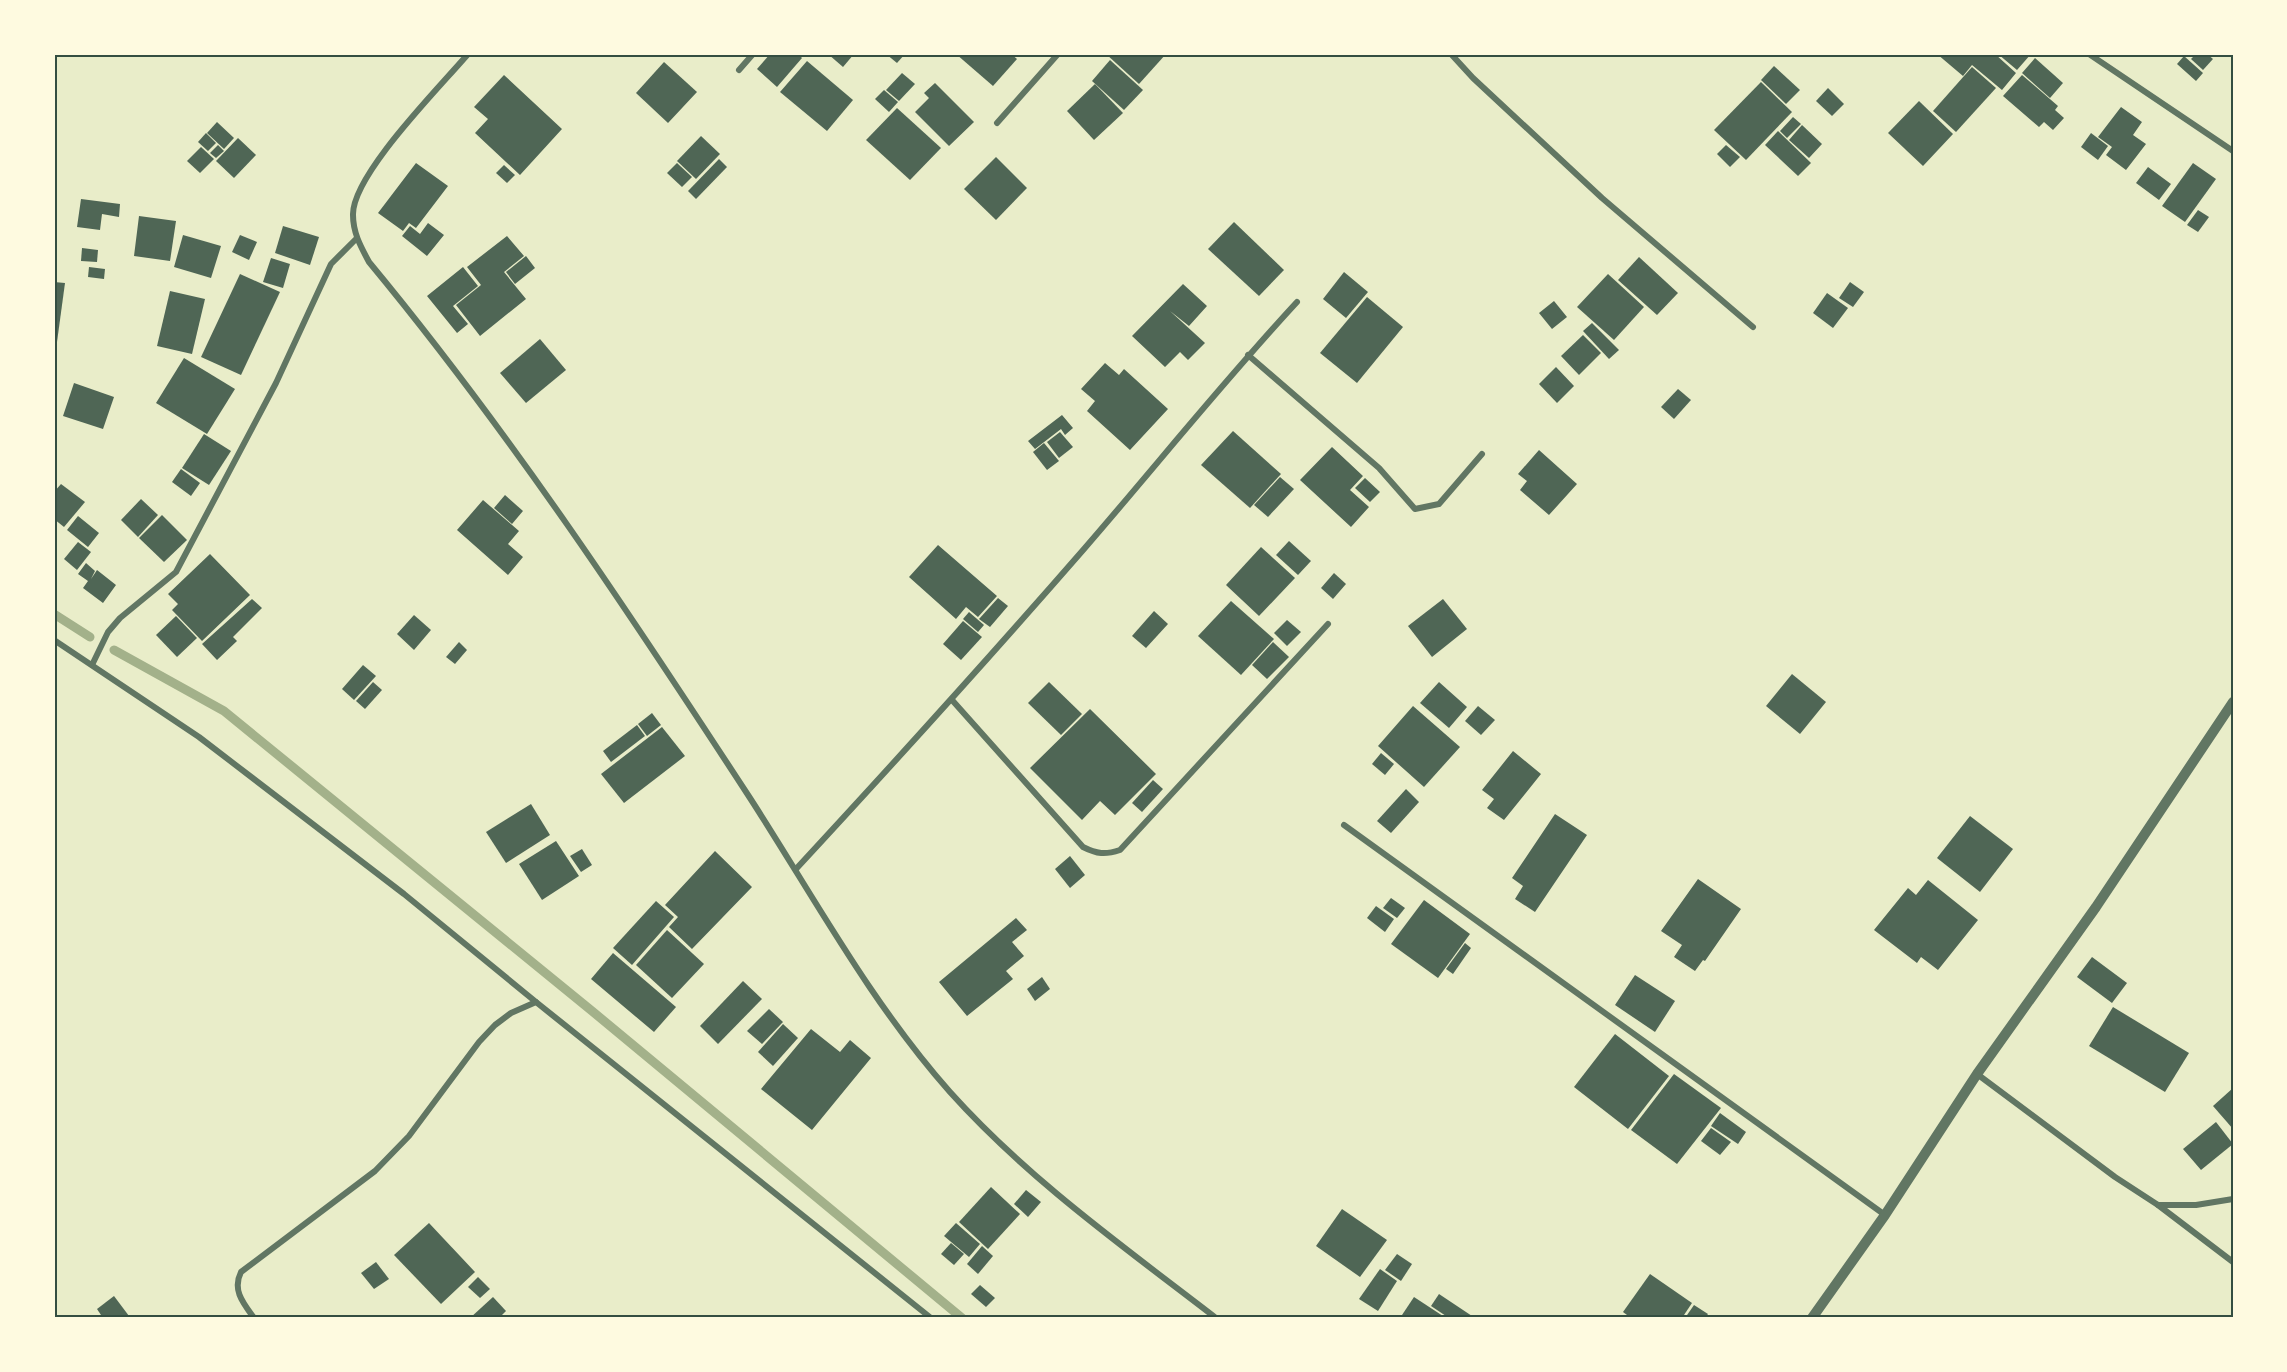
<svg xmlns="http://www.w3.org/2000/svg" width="2287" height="1372" viewBox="0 0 2287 1372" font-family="'Archivo Narrow',sans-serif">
  <rect width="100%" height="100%" fill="#e9edc9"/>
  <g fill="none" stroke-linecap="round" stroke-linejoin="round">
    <!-- stream -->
    <g stroke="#a3b18a" stroke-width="9">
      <polyline points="54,614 90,637"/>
      <polyline points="114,650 224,711 592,1011 962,1318"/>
    </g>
  </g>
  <!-- building -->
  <g fill="#4f6655">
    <polygon points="770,54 798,54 802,58 777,87 757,69"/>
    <polygon points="828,54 854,54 843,67"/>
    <polygon points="886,54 905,54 897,63"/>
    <polygon points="956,54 1011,54 1017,59 993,86"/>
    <polygon points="1106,54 1166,54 1139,84"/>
    <polygon points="1937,54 1995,54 2016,73 2002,90 1972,65 1963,76"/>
    <polygon points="1998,54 2031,54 2017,70"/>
    <polygon points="2196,54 2207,54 2213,59 2203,70 2191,59"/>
    <polygon points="2184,56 2203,73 2196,81 2177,64"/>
    <polygon points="2035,58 2063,83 2050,98 2022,73"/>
    <polygon points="1110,60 1143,90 1124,110 1092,81"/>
    <polygon points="807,61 853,100 827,131 780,92"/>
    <polygon points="664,62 697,92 668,123 636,93"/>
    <polygon points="1774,66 1800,90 1786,104 1761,80"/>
    <polygon points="1972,67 1996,88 1956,132 1933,111"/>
    <polygon points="902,73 915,84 899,101 886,90"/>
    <polygon points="504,75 562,129 520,175 475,133 488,119 474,107"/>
    <polygon points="2022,75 2058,106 2055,110 2064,118 2053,130 2044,122 2039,127 2003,96"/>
    <polygon points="1761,82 1792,112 1746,160 1714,130"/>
    <polygon points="935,83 974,122 949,146 915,112 929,98 924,93"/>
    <polygon points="1095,84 1123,113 1094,140 1067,111"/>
    <polygon points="1828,88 1844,104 1832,116 1816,101"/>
    <polygon points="884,90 898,102 889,112 875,99"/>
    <polygon points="1919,101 1953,134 1923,166 1888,133"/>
    <polygon points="2121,107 2142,122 2133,135 2146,144 2126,170 2106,155 2112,147 2098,137"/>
    <polygon points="897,108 941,148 910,180 866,140"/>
    <polygon points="1793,117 1801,124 1787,138 1780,131"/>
    <polygon points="217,122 234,138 224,149 207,133"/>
    <polygon points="1802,125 1822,144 1809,158 1789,140"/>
    <polygon points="1778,131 1811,163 1798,176 1765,145"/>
    <polygon points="206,133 216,143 208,151 198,142"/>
    <polygon points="2091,133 2108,146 2098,160 2081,147"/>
    <polygon points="701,136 720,154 696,179 677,161"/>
    <polygon points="238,138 256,155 234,178 216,161"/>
    <polygon points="218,145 224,151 216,158 210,153"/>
    <polygon points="1726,145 1740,157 1730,167 1717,154"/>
    <polygon points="201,147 214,159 200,173 187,161"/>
    <polygon points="996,157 1027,188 996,220 964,189"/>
    <polygon points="719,159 727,167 696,199 688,191"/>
    <polygon points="416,163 448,186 416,228 409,223 403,231 378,213"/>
    <polygon points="677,163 692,177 682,187 667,173"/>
    <polygon points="2193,163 2216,179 2185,222 2162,206"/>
    <polygon points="504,165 515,175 507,183 496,173"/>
    <polygon points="2148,167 2171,184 2159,200 2136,183"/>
    <polygon points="81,199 120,204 119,217 102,214 100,230 77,227"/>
    <polygon points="2198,210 2209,217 2198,232 2187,225"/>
    <polygon points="139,216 176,221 170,261 134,256"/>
    <rect x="54" y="217" width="3" height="17"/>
    <polygon points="1234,222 1284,270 1259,296 1208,249"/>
    <polygon points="428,223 444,235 427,256 402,236 410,226 420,234"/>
    <polygon points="283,226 319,237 310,265 275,253"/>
    <polygon points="183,235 221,246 211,278 174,267"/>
    <polygon points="240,235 257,242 249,260 232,252"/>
    <polygon points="507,236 524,256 504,272 526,299 480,336 456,305 481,285 467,267"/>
    <polygon points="82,248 98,250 97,262 81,261"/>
    <polygon points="526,256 535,268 515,284 506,272"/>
    <polygon points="1639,257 1678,293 1657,315 1618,280"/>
    <polygon points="271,258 290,264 283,288 263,282"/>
    <polygon points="89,267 105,269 104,279 88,277"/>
    <polygon points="463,267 478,286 453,306 468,324 457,333 427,296"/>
    <polygon points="1344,272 1368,292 1346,318 1323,299"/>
    <polygon points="240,274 280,292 241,375 201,357"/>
    <polygon points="1608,274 1644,307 1614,340 1577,307"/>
    <polygon points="54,282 65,283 57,342 54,342"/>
    <polygon points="1850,282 1864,292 1853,307 1839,298"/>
    <polygon points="1183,284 1207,306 1189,326 1170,311 1205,343 1188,360 1180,352 1165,367 1132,336"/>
    <polygon points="170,291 205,299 192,354 157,346"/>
    <polygon points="1827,293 1848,308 1833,328 1813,313"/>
    <polygon points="1367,297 1403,327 1357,383 1320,353"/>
    <polygon points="1554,301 1567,317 1552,329 1539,313"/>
    <polygon points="1592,323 1619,350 1609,359 1583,331"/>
    <polygon points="1583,335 1601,353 1579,375 1561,356"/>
    <polygon points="540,339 566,370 526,403 500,373"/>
    <polygon points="184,358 235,389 207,434 156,403"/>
    <polygon points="1105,363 1119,375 1124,369 1168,409 1130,450 1087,411 1095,401 1081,389"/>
    <polygon points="1556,367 1574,386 1557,403 1539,384"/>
    <polygon points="74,383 114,397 103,429 63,416"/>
    <polygon points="1678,389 1691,400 1674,419 1661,407"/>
    <polygon points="1062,415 1073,428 1065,435 1061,429 1035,449 1028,441"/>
    <polygon points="1233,431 1281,474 1250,508 1201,465"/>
    <polygon points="1060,432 1073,447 1059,458 1047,442"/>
    <polygon points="204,434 231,451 209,485 182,468"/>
    <polygon points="1044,443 1059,461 1047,470 1033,452"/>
    <polygon points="1332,447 1363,476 1350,490 1369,507 1351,527 1300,480"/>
    <polygon points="1539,450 1577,484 1549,515 1520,490 1527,481 1518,474"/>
    <polygon points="181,469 200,483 191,496 172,482"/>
    <polygon points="1280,477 1294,489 1268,517 1254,505"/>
    <polygon points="1365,478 1380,492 1370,502 1355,488"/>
    <polygon points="61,484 85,502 64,527 54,519 54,492"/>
    <polygon points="505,495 523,511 512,524 494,508"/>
    <polygon points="141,499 158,515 138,537 121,520"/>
    <polygon points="483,500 519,531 508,544 523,557 508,575 457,530"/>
    <polygon points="162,515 187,540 164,562 139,538"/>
    <polygon points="78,516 99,533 88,547 67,530"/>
    <polygon points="1289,541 1311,561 1298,575 1276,555"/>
    <polygon points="78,542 91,552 77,570 64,559"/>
    <polygon points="938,545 997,596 978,617 966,607 956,619 909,577"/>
    <polygon points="1261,547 1295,578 1259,616 1226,585"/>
    <polygon points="210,554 250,595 202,641 172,610 178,604 168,594"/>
    <polygon points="86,563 95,571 91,579 97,570 116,585 103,603 83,588 88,581 78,574"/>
    <polygon points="1334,573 1346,584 1333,599 1321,588"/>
    <polygon points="998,598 1008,606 990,627 979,619"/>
    <polygon points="252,599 262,608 233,637 237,641 217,660 202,644"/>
    <polygon points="1443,599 1467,629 1432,657 1408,626"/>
    <polygon points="1231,601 1274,639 1241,675 1198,636"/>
    <polygon points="1154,611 1168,624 1146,648 1132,636"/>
    <polygon points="969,612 984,625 978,632 963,619"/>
    <polygon points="414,615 431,630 414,650 397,634"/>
    <polygon points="176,616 197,638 177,657 156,635"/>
    <polygon points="1287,620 1301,632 1287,646 1274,633"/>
    <polygon points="963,621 982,637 961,660 943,644"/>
    <polygon points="459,642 467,650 455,664 446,657"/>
    <polygon points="1273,642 1289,657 1267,679 1252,665"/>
    <polygon points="363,665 376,676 354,700 342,689"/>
    <polygon points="1792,674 1826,702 1800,734 1766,706"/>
    <polygon points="373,682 382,690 365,709 356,701"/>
    <polygon points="1049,682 1082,714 1061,735 1028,703"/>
    <polygon points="1439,682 1467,707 1449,728 1420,703"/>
    <polygon points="1413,706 1460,747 1424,787 1378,746"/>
    <polygon points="1478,706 1495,720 1481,735 1465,721"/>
    <polygon points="1090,709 1156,774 1115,815 1100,801 1082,820 1030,768"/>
    <polygon points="652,713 661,725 647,736 638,724"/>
    <polygon points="637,725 645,736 611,762 603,751"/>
    <polygon points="662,727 685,756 624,803 601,774"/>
    <polygon points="1513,751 1541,774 1504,820 1487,808 1494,799 1482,790"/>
    <polygon points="1381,753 1394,764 1385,775 1372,764"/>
    <polygon points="1153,780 1163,789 1142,812 1132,803"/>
    <polygon points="1406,789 1419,802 1391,833 1377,821"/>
    <polygon points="531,804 550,835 506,863 486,832"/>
    <polygon points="1555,814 1587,835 1535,912 1515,899 1523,886 1512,878"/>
    <polygon points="1970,816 2013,849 1980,892 1937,858"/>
    <polygon points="556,841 579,876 542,900 519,864"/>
    <polygon points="582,849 592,865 581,872 570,856"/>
    <polygon points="715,851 752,887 692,949 669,927 678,917 665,905"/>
    <polygon points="1070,856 1085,875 1070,888 1055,869"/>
    <polygon points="1698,879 1741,909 1705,961 1703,960 1695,971 1674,957 1682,945 1661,931"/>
    <polygon points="1928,880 1978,920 1938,970 1921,957 1917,963 1874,930 1908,888 1916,895"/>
    <polygon points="1391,898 1405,908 1397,918 1383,908"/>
    <polygon points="1424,900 1470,934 1438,978 1391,944"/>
    <polygon points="656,901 674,917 632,965 613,948"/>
    <polygon points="1376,906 1394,919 1385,932 1367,918"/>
    <polygon points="1016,918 1027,930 1012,942 1024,956 1006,971 1013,979 967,1016 939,982"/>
    <polygon points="667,930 704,964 672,998 636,965"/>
    <polygon points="1465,943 1471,948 1453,974 1446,969"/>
    <polygon points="613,953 676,1007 654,1032 591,979"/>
    <polygon points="2092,957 2127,983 2112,1003 2077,977"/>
    <polygon points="1635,975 1675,1001 1655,1032 1615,1005"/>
    <polygon points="1042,977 1050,989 1035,1001 1027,989"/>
    <polygon points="743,981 762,999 718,1044 700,1026"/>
    <polygon points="2113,1007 2189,1053 2165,1092 2089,1046"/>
    <polygon points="769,1009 783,1022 762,1044 747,1031"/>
    <polygon points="783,1024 798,1038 773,1066 758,1052"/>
    <polygon points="811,1029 840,1052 850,1040 871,1058 812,1130 761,1089"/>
    <polygon points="1615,1034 1669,1076 1628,1129 1574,1087"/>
    <polygon points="1674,1074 1721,1108 1677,1164 1631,1130"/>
    <polygon points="2233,1088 2233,1129 2213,1106"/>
    <polygon points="1720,1113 1746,1132 1738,1144 1711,1126"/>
    <polygon points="2216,1122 2233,1144 2201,1170 2183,1149"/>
    <polygon points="1711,1128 1731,1142 1720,1155 1701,1141"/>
    <polygon points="991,1187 1020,1214 988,1249 959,1222"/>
    <polygon points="1026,1190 1041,1202 1028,1217 1014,1204"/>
    <polygon points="1342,1209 1387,1240 1360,1277 1316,1246"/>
    <polygon points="429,1223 475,1272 441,1304 394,1255"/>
    <polygon points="956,1223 980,1244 969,1257 944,1236"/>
    <polygon points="951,1243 964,1254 954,1265 941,1254"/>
    <polygon points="982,1246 993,1256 978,1274 967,1264"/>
    <polygon points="1397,1254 1412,1264 1401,1281 1385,1270"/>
    <polygon points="376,1262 389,1279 374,1289 361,1273"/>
    <polygon points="1380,1269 1397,1281 1378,1311 1359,1299"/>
    <polygon points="1650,1274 1692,1303 1682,1318 1631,1318 1623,1312"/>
    <polygon points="478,1277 490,1289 480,1298 468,1287"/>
    <polygon points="980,1285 995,1298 986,1307 971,1294"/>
    <polygon points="1439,1294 1475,1318 1449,1318 1431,1306"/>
    <polygon points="114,1296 129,1316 126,1318 103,1318 97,1309"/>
    <polygon points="493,1297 506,1311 499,1318 470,1318"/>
    <polygon points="1414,1297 1446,1318 1400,1318"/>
    <polygon points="1694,1305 1708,1314 1705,1318 1685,1318"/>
  </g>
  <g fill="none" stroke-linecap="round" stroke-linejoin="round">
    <!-- minor -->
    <g stroke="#617663" stroke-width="6">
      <path d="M468 54C440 87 352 175 353 215 353 233 361 247 369 262 509 431 630 614 750 798 814 897 871 1003 950 1092 1028 1179 1124 1247 1216 1318"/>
      <polyline points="1451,54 1473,78 1602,198 1753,327"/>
      <polyline points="2089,54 2233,151"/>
      <polyline points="739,70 753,54"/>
      <polyline points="997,123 1058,54"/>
      <polyline points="1248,355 1379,468 1415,509 1439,504 1482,454"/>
      <polyline points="54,640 199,737 404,894 536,1002 931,1318"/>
      <polyline points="92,665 108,632 120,618 176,572 276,383 331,264 356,239"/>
      <path d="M952 700 1083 847C1097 854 1105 855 1120 850L1328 624"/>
      <polyline points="1344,825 1885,1215"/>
      <path d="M796 869C894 763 990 657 1084 549 1155 467 1223 382 1297 302"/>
      <polyline points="1977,1074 2115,1177 2158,1205 2196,1205 2233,1199"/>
      <polyline points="2158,1205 2233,1262"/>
      <path d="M254 1318C243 1303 232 1290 241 1272L375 1171 409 1136 479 1042 495 1025 511 1013 536 1002"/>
    </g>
    <!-- tertiary -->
    <polyline stroke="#617663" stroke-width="10" points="1812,1318 1885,1215 1977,1074 2096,907 2233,702"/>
  </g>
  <!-- border -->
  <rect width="2287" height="1372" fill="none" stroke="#fefae0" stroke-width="111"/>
  <rect x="56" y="56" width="2176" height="1260" fill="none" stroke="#344e41" stroke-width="2"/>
</svg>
